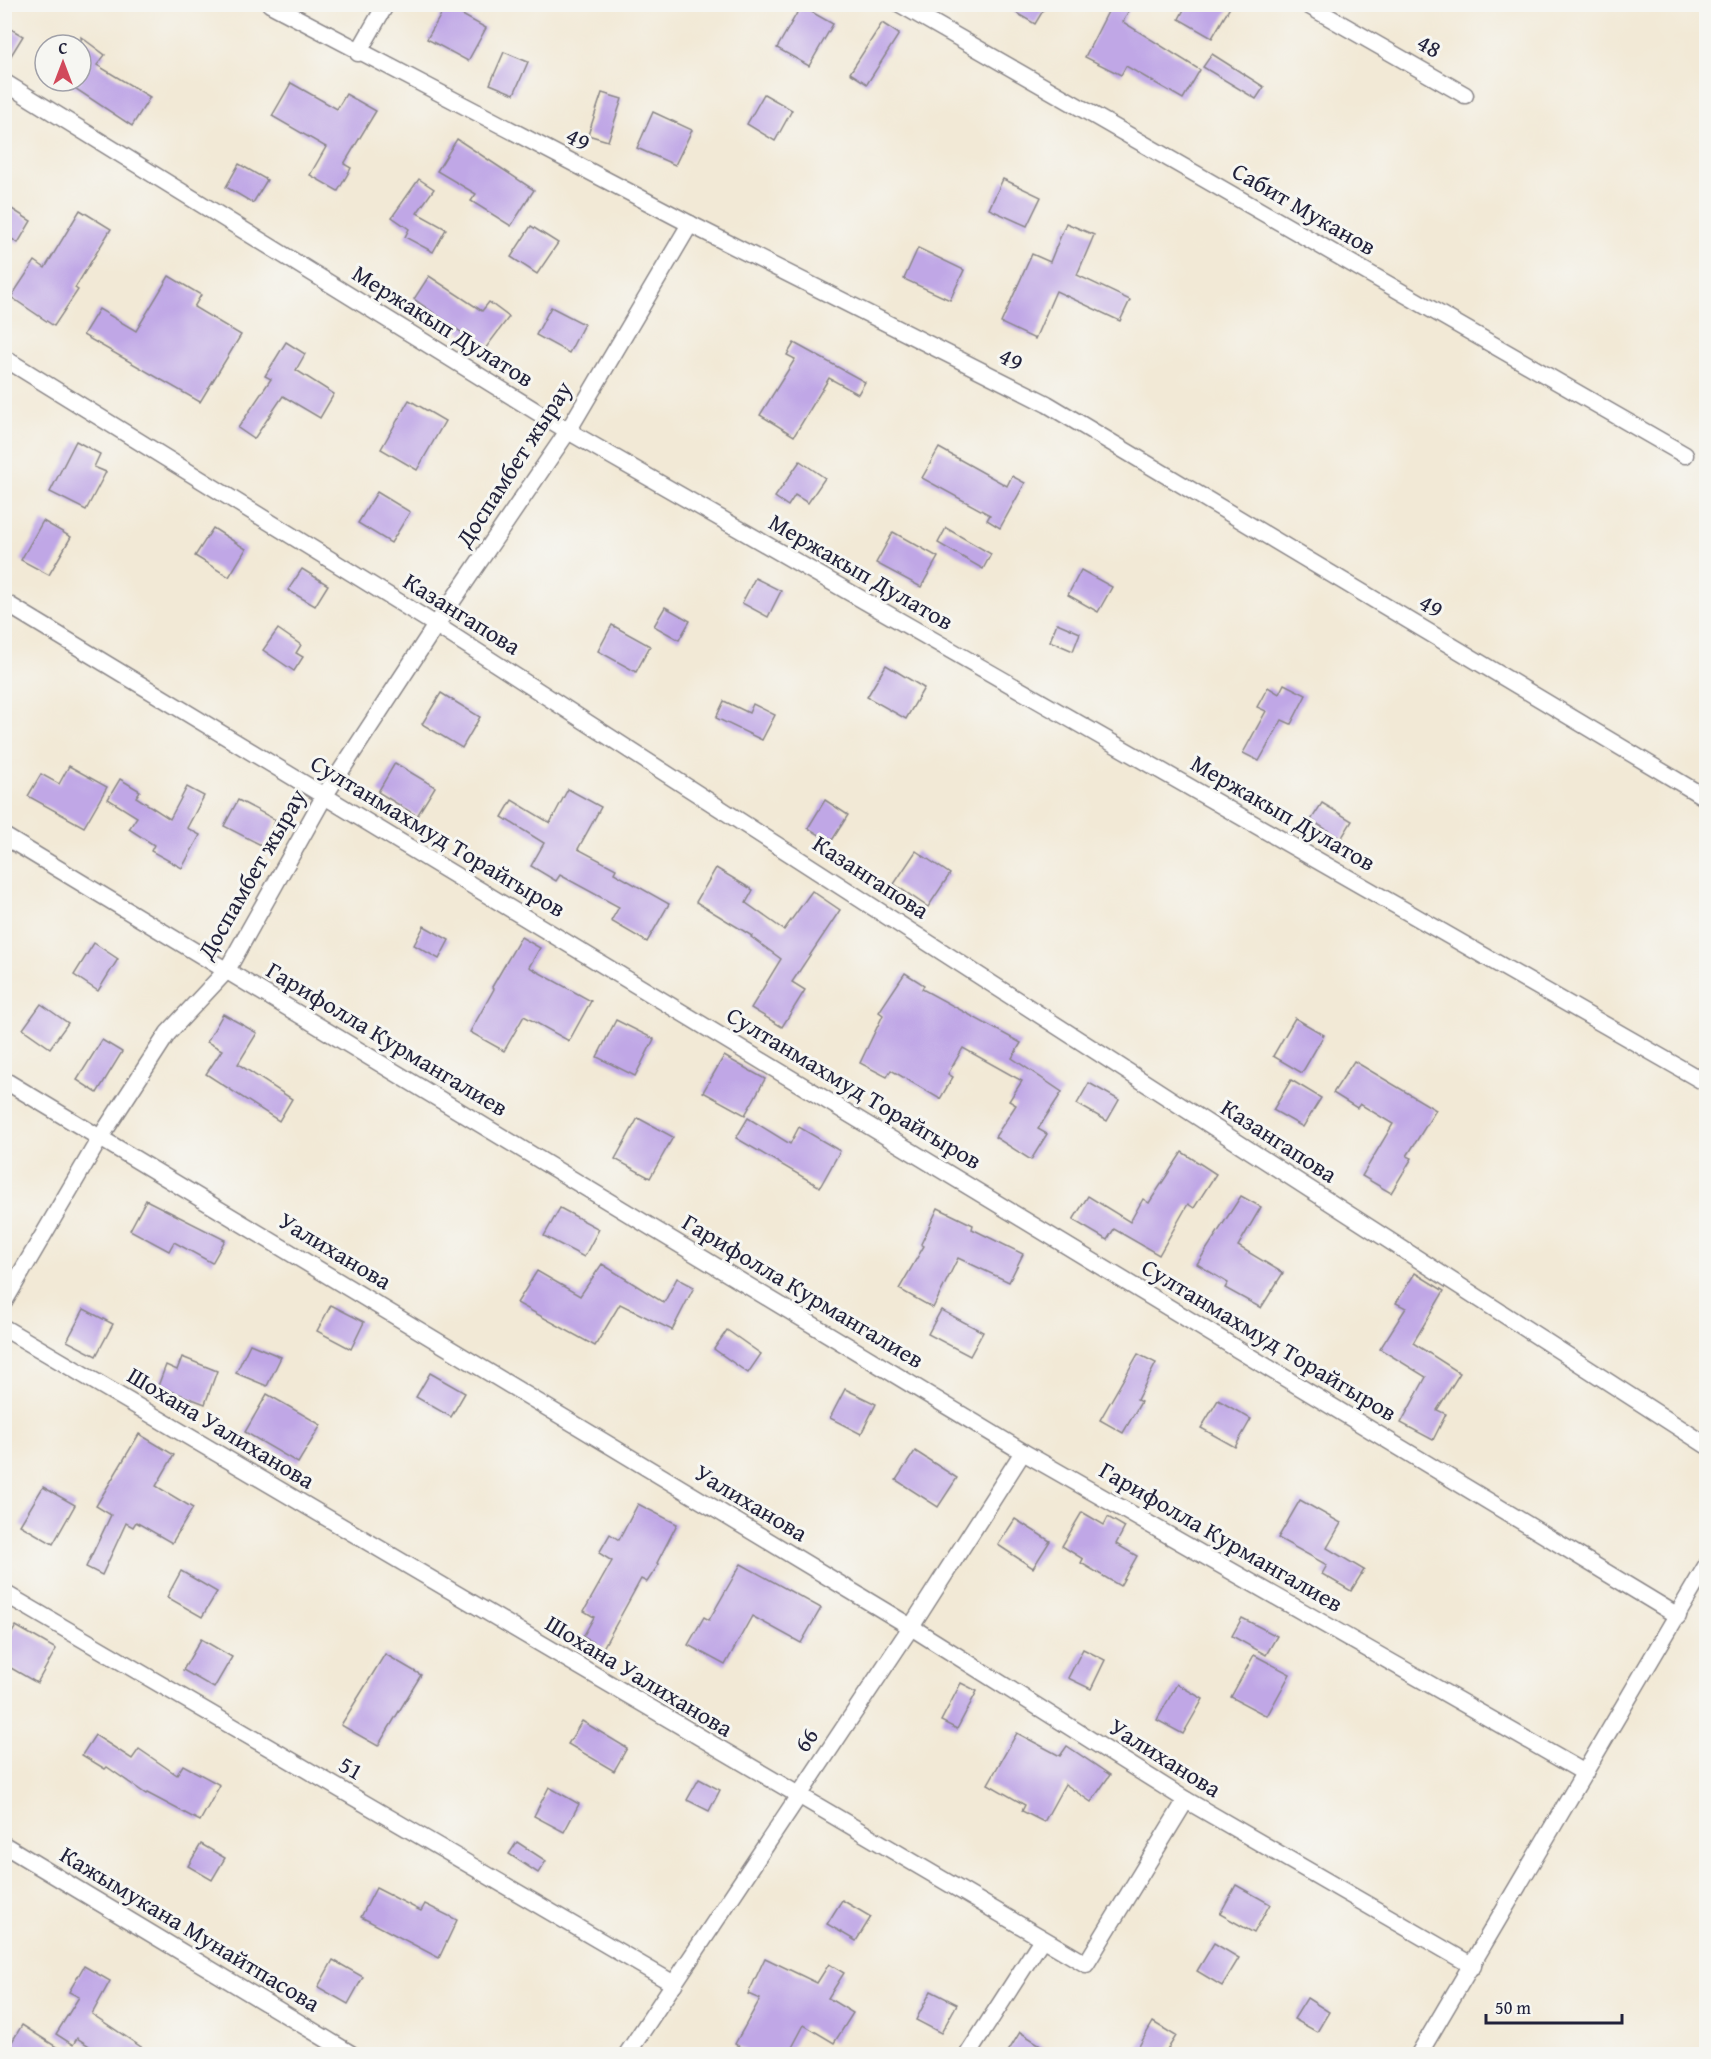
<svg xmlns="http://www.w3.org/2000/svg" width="1711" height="2059" viewBox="0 0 1711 2059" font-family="'Gentium Book Plus',serif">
  <rect width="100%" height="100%" fill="#f6f6f2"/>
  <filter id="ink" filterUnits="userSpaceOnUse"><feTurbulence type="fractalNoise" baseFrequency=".0167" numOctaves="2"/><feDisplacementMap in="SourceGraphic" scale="12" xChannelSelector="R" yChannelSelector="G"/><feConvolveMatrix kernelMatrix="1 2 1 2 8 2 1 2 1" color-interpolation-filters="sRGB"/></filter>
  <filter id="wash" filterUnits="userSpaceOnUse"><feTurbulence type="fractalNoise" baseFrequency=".008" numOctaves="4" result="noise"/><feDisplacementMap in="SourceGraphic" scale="24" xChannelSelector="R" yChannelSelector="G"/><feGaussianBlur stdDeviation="1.35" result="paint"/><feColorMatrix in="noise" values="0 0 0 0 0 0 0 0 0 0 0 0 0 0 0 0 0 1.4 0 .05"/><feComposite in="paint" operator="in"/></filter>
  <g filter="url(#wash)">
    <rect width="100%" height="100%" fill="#f2e9d6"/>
    <g id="blocks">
      <!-- building -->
      <g fill="#c0a7e6">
        <polygon points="1001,4 1047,4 1035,24"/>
        <polygon points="1112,4 1132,4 1123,22 1200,70 1183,99 1126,66 1121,75 1085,57"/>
        <polygon points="1187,4 1232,4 1212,38 1179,19"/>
        <polygon points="446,6 486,28 468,61 427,39"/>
        <polygon points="801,6 833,24 809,66 777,48"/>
        <polygon points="882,23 899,34 867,84 850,73"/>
        <polygon points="4,25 23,36 4,67"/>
        <polygon points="81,37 105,55 97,65 150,97 132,126 64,81 81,81"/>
        <polygon points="504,52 528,62 514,94 490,84"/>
        <polygon points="1212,54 1264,87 1256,99 1203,67"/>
        <polygon points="291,83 337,109 346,94 376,111 344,164 351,168 338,191 310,175 326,147 272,116"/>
        <polygon points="602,93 622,99 608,141 588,135"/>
        <polygon points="764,94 792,110 775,141 747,124"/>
        <polygon points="653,112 692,130 675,165 637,148"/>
        <polygon points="457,139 534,190 511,226 471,201 476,194 437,171"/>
        <polygon points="239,164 267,180 253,203 226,187"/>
        <polygon points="419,179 434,189 417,213 446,229 433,252 405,237 409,229 392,217"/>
        <polygon points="1003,179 1041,197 1027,226 989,209"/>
        <polygon points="4,204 31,221 18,243 4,234"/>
        <polygon points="80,210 111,229 75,288 78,290 54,326 11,297 35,261 45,268"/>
        <polygon points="1066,223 1094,235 1077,275 1130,300 1120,321 1056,291 1035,339 1001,323 1032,254 1050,262"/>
        <polygon points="531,226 558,243 537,274 511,257"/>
        <polygon points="918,248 964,270 950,300 904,279"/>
        <polygon points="169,276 201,295 194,307 241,335 200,402 83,335 99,309 136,331"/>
        <polygon points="429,276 482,311 489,302 509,317 485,349 414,299"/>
        <polygon points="551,307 584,324 569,353 536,335"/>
        <polygon points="286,342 305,354 296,370 334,394 320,418 283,396 254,439 238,428 271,379 265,376"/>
        <polygon points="794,343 865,382 858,394 829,378 794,436 760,415 795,359 787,355"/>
        <polygon points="409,400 445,421 417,470 381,449"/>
        <polygon points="76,441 100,454 94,467 106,472 86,510 50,492"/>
        <polygon points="939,448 1007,486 1012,476 1025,483 1000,528 987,520 990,515 922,478"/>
        <polygon points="800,461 825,478 808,503 795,495 788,506 775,497"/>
        <polygon points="377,492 410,512 391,543 358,523"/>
        <polygon points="43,521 71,537 49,575 21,560"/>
        <polygon points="213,528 246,549 229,577 195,556"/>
        <polygon points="946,528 991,554 983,569 938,543"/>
        <polygon points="893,532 938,557 921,587 876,563"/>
        <polygon points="302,569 328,585 315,606 288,590"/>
        <polygon points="1081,570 1112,587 1098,612 1068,595"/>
        <polygon points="755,578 781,591 768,617 742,603"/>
        <polygon points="665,607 690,621 679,640 654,626"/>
        <polygon points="1057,623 1080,633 1073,651 1050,641"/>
        <polygon points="612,625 650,646 636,672 598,651"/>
        <polygon points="278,629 301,645 296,653 303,657 294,671 263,650"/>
        <polygon points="886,665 924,688 906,719 867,697"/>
        <polygon points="1284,684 1306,695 1291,724 1282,720 1259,761 1243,753 1266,711 1257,707 1268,687 1279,694"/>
        <polygon points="441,693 480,717 462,748 422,724"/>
        <polygon points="724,701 749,713 753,704 775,715 762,740 716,718"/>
        <polygon points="395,763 435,787 417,816 378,792"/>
        <polygon points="69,766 107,787 84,827 28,796 41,774 59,784"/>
        <polygon points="120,779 140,791 136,797 170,819 187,787 204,796 187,828 200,835 182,868 151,851 154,845 129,829 137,817 108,799"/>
        <polygon points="568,789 601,807 578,849 616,869 614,873 669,904 647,942 611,921 619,907 560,875 556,881 531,866 544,843 502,817 512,800 550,823"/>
        <polygon points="238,800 276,820 263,846 224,826"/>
        <polygon points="825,800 848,815 831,842 808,828"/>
        <polygon points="1322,803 1352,821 1341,839 1311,820"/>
        <polygon points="916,851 950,874 928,907 894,884"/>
        <polygon points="716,868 753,890 746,903 784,930 812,891 840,910 792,982 805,990 782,1027 751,1008 781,959 751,937 752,936 696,902"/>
        <polygon points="424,926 449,940 439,959 414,945"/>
        <polygon points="521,937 540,948 529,967 591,1001 569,1041 524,1016 504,1051 470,1032 494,989 492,987"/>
        <polygon points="94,943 118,959 98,991 74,975"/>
        <polygon points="905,973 924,985 922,989 1021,1043 1012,1058 1062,1092 1038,1129 1047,1134 1031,1160 995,1137 1016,1105 1009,1101 1022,1081 963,1048 948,1074 953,1077 940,1099 891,1070 887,1077 860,1063 883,1015 879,1012"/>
        <polygon points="41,1004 68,1023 50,1048 23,1029"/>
        <polygon points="223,1014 257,1033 238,1064 292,1099 279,1121 206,1074 222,1050 207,1042"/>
        <polygon points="1295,1018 1324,1035 1302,1073 1273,1056"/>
        <polygon points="616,1020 654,1039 635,1076 597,1057"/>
        <polygon points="102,1040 122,1052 97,1093 77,1080"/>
        <polygon points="724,1056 765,1079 745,1115 703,1092"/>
        <polygon points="1354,1061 1436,1110 1407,1156 1412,1158 1391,1193 1362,1176 1393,1124 1360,1104 1357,1108 1333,1093"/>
        <polygon points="1291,1080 1321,1098 1303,1127 1273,1110"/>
        <polygon points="1089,1083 1119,1100 1107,1121 1077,1104"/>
        <polygon points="638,1118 673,1137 650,1178 615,1159"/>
        <polygon points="748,1118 790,1144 799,1127 840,1151 820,1187 736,1138"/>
        <polygon points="1182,1152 1216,1174 1194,1208 1188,1204 1159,1255 1114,1229 1107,1240 1073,1220 1088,1196 1130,1222 1143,1199 1149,1203"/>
        <polygon points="1241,1196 1261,1207 1238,1246 1283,1273 1261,1308 1225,1288 1228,1283 1197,1264"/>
        <polygon points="146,1200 225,1240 212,1263 174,1242 169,1251 130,1230"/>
        <polygon points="560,1208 599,1229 584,1257 544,1236"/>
        <polygon points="938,1208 973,1225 972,1229 1023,1254 1009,1282 958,1258 933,1308 899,1289 924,1246 921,1244"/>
        <polygon points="602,1264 664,1303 677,1278 694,1287 672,1330 620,1304 595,1346 517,1303 537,1271 580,1296"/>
        <polygon points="1415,1273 1444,1291 1413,1343 1460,1373 1437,1410 1446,1414 1433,1440 1401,1423 1426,1377 1380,1349 1406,1308 1396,1303"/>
        <polygon points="331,1305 364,1322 351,1349 317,1331"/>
        <polygon points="84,1309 113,1324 96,1356 67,1341"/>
        <polygon points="941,1310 983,1332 970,1356 928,1334"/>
        <polygon points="727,1330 761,1354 748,1373 714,1349"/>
        <polygon points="250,1344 281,1357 267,1386 236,1373"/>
        <polygon points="1138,1354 1156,1363 1137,1400 1141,1402 1123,1433 1100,1420"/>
        <polygon points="182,1357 217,1371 205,1404 158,1386 166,1365 177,1370"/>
        <polygon points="430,1373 465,1393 451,1417 416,1397"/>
        <polygon points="845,1389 876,1404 861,1434 830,1418"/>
        <polygon points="267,1394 321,1425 298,1463 245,1432"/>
        <polygon points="1218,1400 1251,1419 1235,1447 1201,1428"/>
        <polygon points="139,1434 174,1455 156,1486 193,1508 172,1543 136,1522 133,1527 126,1523 102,1575 86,1567 111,1515 96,1506"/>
        <polygon points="915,1451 957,1478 938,1507 896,1480"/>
        <polygon points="43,1487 75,1505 53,1544 20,1525"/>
        <polygon points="1300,1500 1341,1523 1327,1548 1364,1570 1351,1591 1322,1574 1327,1565 1278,1538"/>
        <polygon points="638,1504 677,1524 657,1563 659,1564 647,1582 641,1579 603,1648 583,1637 594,1617 584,1611 612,1561 599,1553 610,1534 619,1540"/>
        <polygon points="1082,1512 1104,1525 1108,1517 1125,1527 1116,1544 1137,1556 1120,1586 1081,1563 1083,1559 1062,1546"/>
        <polygon points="1015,1519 1050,1541 1033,1568 998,1545"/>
        <polygon points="741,1564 821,1608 801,1643 752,1616 725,1665 688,1645 704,1617 709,1620"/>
        <polygon points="181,1571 217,1592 202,1617 167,1597"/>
        <polygon points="1242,1618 1277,1636 1266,1655 1232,1636"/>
        <polygon points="16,1626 56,1649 37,1683 4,1664 4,1647"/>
        <polygon points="201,1639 232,1657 214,1688 183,1670"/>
        <polygon points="1083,1649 1105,1660 1091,1689 1068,1678"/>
        <polygon points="385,1654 421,1675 378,1746 341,1725"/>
        <polygon points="1254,1655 1290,1674 1267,1716 1231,1697"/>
        <polygon points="961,1683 977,1691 957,1729 941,1721"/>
        <polygon points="1177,1684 1203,1699 1183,1734 1157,1720"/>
        <polygon points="582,1721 627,1748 614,1771 568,1744"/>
        <polygon points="1017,1733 1060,1756 1067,1746 1110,1775 1091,1802 1065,1784 1044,1822 1022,1811 1025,1805 988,1784"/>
        <polygon points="95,1735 132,1759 139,1749 177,1775 183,1765 220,1785 200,1821 147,1793 146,1794 107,1767 105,1769 82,1755"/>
        <polygon points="699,1779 720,1790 709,1811 687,1800"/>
        <polygon points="549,1787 579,1804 564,1832 534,1816"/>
        <polygon points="517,1842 546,1861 538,1873 509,1854"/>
        <polygon points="201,1844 225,1858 212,1880 188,1866"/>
        <polygon points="1236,1885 1270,1904 1254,1933 1220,1914"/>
        <polygon points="376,1888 421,1911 425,1904 457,1920 439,1958 361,1917"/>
        <polygon points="842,1900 871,1917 856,1941 827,1924"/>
        <polygon points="1214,1943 1239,1958 1222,1986 1197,1971"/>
        <polygon points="765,1958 817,1983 829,1964 844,1973 828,1998 853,2013 834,2043 804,2025 788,2055 753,2055 735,2044 760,1999 748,1994"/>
        <polygon points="333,1960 363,1977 348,2004 318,1987"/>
        <polygon points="84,1966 110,1981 92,2014 153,2055 103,2055 77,2038 73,2045 56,2034 79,1997 69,1992"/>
        <polygon points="931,1991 957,2004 941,2033 916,2020"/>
        <polygon points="1307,1998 1329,2012 1317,2032 1294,2019"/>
        <polygon points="1153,2022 1176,2036 1164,2055 1134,2055"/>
        <polygon points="22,2025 69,2055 4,2055"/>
        <polygon points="1020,2032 1056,2055 1006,2055"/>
      </g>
    </g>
  </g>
  <g filter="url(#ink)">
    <use href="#blocks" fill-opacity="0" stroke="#8a8688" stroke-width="1.5"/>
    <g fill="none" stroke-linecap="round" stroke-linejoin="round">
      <defs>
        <g id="street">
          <polyline points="270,4 690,224 1047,404 1706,798"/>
          <polyline points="900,4 1685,455"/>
          <polyline points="1306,4 1465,95"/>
          <polyline points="358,53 386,4"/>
          <polyline points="4,82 568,431 1706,1083"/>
          <polyline points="4,358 436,625 1706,1445"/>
          <polyline points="4,602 1678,1616"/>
          <polyline points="4,836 1023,1452 1585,1773"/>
          <polyline points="4,1080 911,1627 1186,1800 1473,1966"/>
          <polyline points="4,1302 100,1138 168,1033 227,970 325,795 436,625 568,431 690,224"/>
          <polyline points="4,1328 1086,1964 1186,1800"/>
          <polyline points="4,1593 674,1984"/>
          <polyline points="4,1845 351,2054"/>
          <polyline points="627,2054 911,1627 1023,1452"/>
          <polyline points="968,2054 1042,1939"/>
          <polyline points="1419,2054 1706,1566"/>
        </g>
      </defs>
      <!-- street casing -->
      <use href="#street" stroke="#8a8688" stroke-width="19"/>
      <!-- street -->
      <use href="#street" stroke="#fff" stroke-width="16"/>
    </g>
  </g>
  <g text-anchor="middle" stroke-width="6" stroke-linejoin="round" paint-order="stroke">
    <!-- street labels -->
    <g font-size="24" fill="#22223b" stroke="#f6f6f2">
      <text transform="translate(1429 46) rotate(29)" y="8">48</text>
      <text transform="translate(578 139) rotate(27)" y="8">49</text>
      <text transform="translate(1304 209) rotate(30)" y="8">Сабит Муканов</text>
      <text transform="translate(443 326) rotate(32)" y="8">Мержакып Дулатов</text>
      <text transform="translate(1011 359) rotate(27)" y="8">49</text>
      <text transform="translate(514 464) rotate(-57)" y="8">Доспамбет жырау</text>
      <text transform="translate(861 572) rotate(30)" y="8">Мержакып Дулатов</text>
      <text transform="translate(1431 606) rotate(31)" y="8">49</text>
      <text transform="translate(462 614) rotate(32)" y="8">Казангапова</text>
      <text transform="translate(1283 813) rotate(30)" y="8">Мержакып Дулатов</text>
      <text transform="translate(438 836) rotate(31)" y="8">Султанмахмуд Торайгыров</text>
      <text transform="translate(252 874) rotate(-60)" y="8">Доспамбет жырау</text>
      <text transform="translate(871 877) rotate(33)" y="8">Казангапова</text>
      <text transform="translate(387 1039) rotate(31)" y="8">Гарифолла Курмангалиев</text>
      <text transform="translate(854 1088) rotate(31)" y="8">Султанмахмуд Торайгыров</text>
      <text transform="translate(1279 1141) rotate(33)" y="8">Казангапова</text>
      <text transform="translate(335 1251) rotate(31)" y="8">Уалиханова</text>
      <text transform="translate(803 1291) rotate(31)" y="8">Гарифолла Курмангалиев</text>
      <text transform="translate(1269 1340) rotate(31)" y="8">Султанмахмуд Торайгыров</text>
      <text transform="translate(221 1428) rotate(31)" y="8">Шохана Уалиханова</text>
      <text transform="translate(751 1503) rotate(31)" y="8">Уалиханова</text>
      <text transform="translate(1221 1537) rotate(30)" y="8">Гарифолла Курмангалиев</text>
      <text transform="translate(639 1676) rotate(31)" y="8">Шохана Уалиханова</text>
      <text transform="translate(806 1740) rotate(-56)" y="8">66</text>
      <text transform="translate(1165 1758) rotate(32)" y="8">Уалиханова</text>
      <text transform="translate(351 1768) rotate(30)" y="8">51</text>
      <text transform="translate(190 1929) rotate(31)" y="8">Кажымукана Мунайтпасова</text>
    </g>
  </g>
  <!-- margin -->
  <rect width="1711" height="2059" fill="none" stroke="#f6f6f2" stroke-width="24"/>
  <!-- north arrow -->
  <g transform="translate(63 63)"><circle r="28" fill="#f6f6f2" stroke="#a1a1a9" stroke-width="1.5"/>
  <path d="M0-4.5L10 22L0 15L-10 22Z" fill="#d1495b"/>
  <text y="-9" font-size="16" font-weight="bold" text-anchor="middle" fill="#22223b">С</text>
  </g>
  <!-- scale -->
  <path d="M1486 2014v9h136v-9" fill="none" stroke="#22223b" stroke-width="3"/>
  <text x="1495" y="2014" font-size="18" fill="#22223b" stroke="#f6f6f2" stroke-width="4.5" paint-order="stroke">50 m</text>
</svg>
